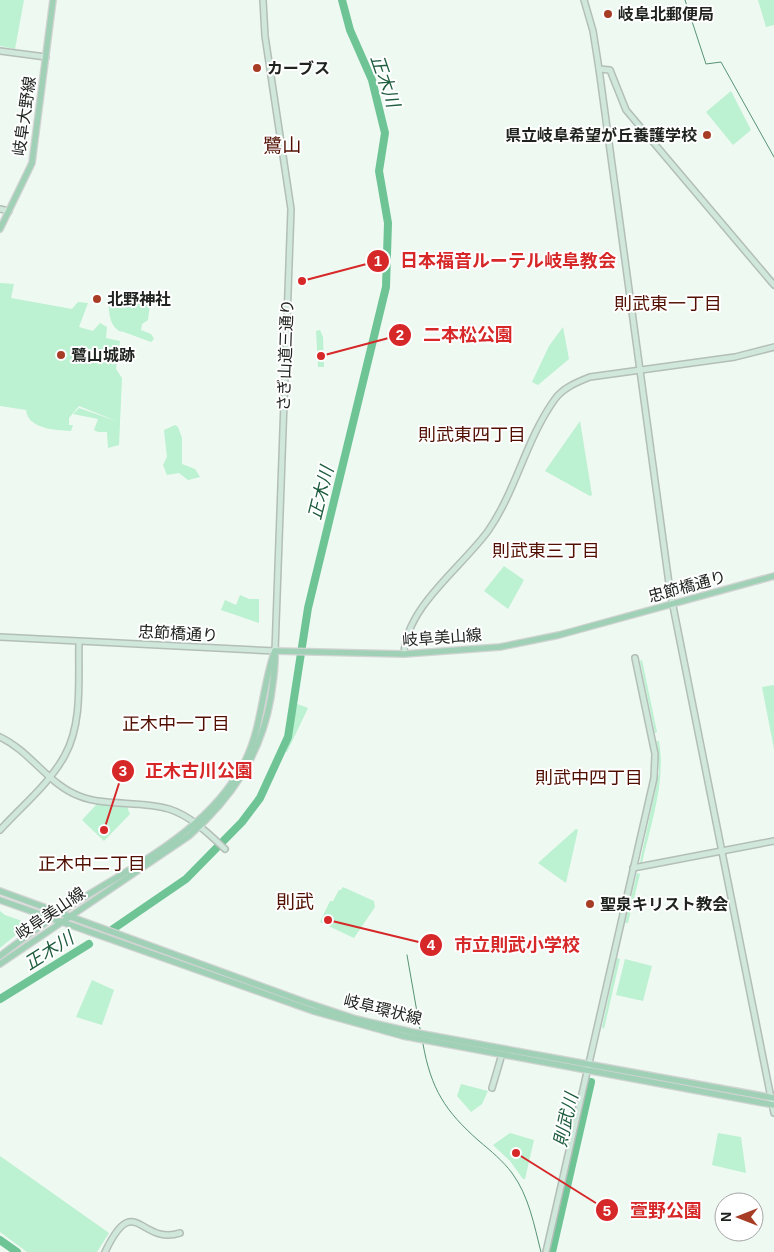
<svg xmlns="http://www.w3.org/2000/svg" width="774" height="1252" viewBox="0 0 774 1252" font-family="Arial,'Noto Sans JP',sans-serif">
  <rect width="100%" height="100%" fill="#eef9f2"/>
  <!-- green -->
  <g fill="#bcf1d1">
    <polygon points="0,0 24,0 15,49 0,46"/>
    <polygon points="758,0 774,0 774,25 766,27"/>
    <polygon points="731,91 751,130 733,145 706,112"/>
    <path d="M0 283 14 284 11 298 72 309 78 302 88 303 79 327 93 331 100 323 107 327 106 338 120 341 116 369 122 378 119 445 108 448 107 432H98L94 430 98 419 73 414 79 408 119 422 79 406 69 418V425H73L71 431C55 430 28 429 26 410L0 406Z"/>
    <path d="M108 293 113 298 123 299 124 293H133L135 303H150L148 320 142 324 141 330 151 334 154 339 151 342 121 331 124 321 121 332C106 324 110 307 108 293Z"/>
    <polygon points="563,327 569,359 538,385 532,382 549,346"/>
    <polygon points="320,330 323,337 324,367 318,367 316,331"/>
    <polygon points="580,421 592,495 590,496 545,471"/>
    <polygon points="175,425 178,427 182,438 182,464 195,469 200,477 188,480 179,473 167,475 163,465 167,457 164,430"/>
    <polygon points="504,566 524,580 508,609 484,591"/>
    <polygon points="240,595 249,599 259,599 259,623 221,610 225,600 236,605"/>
    <polygon points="642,660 657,732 655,733 640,661"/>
    <polygon points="774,685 774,749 762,687"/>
    <polygon points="297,704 308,708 287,752 286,752 291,736"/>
    <path d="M657 741H659C666 782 651 823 642 863H640L641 857 659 773Z"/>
    <polygon points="97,804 127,807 130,814 104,841 82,820"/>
    <polygon points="576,829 578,830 566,883 538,863"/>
    <polygon points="637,873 640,874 628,923 625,923"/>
    <polygon points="343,887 374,901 375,907 354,938 320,922 330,901 333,901 339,890 341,890"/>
    <polygon points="0,911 5,915 22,921 23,929 0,948"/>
    <polygon points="617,958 620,959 604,1029 602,1027"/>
    <polygon points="625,959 652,966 643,1001 616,995"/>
    <polygon points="92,980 114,990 102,1025 76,1017"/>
    <polygon points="461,1084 488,1091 482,1104 471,1112 457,1096"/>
    <polygon points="510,1133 534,1140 525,1179 523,1179 510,1161 493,1145"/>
    <polygon points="718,1133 741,1137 746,1173 712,1165"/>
    <polygon points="0,1156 109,1233 97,1252 27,1252 0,1232"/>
  </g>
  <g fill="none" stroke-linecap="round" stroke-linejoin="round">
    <!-- stream -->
    <g stroke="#579472" stroke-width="1">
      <polyline points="685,0 706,64 721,62 774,157"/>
      <polyline points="407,955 420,1029"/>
      <path d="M423 1044C431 1089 445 1111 479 1141 491 1151 503 1161 512 1173 529 1196 534 1225 541 1252"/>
    </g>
    <!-- river -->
    <g stroke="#6ec495" stroke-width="8">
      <polyline points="113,929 186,879 242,822 260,798 288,737 308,608 386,287 388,223 379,171 385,133 372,80 350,30 342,0"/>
      <polyline points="0,999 89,944"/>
      <polyline points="0,1240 17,1252"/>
      <polyline points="552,1252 591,1082"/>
    </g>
    <defs>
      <g id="secondary">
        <polyline points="584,0 593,31 599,69 670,591 774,1113"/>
        <polyline points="0,51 46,57"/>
        <polyline points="599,69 610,70 626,110 774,285"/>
        <polyline points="0,209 9,211"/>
        <polyline points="0,637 275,651 291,209 265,36 263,0"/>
        <path d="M404 654C406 607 461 568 488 531 516 491 526 439 555 399 563 388 577 382 590 377L735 357 774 347"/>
        <path d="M0 737C30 751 48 784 79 796 107 807 140 800 169 809 191 816 209 834 225 849"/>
        <path d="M0 830C22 806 50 783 65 755 83 722 78 678 79 642"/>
        <polyline points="633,868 774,841"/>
        <polyline points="492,1088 502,1054"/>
        <path d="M105 1252C135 1189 140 1246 180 1233"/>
        <polyline points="546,1252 654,778 655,754 635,658"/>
      </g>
      <g id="primary">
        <polyline points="0,229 32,163 53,0"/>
        <polyline points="275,651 404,654 500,647 559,635 774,576"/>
        <polyline points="0,891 305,1002 356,1019 412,1032 774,1098"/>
        <polyline points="0,900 313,1011 403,1036 774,1105"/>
        <path d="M0 956C25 937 51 918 78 901 139 863 213 827 246 759 262 725 262 688 274 653"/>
        <path d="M0 964 189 836C232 798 261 755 271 697 273 681 276 667 275 651"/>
      </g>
    </defs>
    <!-- secondary casing -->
    <use href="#secondary" stroke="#b4beb8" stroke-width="8"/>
    <!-- primary casing -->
    <use href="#primary" stroke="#d2d3d3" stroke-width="8"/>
    <!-- secondary -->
    <use href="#secondary" stroke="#cfe8db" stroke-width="5"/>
    <!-- primary -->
    <use href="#primary" stroke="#a0d1b6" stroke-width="5.5"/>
  </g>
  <!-- markers -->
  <g fill="#a63d24" stroke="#fff" stroke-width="2">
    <circle cx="608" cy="14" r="5"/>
    <circle cx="257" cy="68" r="5"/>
    <circle cx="707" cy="135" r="5"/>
    <circle cx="97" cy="299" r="5"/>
    <circle cx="61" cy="355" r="5"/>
    <circle cx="590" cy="904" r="5"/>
  </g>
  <g text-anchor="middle" stroke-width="4" stroke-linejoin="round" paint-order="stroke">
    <!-- poi labels -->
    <g font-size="16" font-weight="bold" fill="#202421" stroke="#fff" text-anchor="start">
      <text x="618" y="20">岐阜北郵便局</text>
      <text x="267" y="74">カーブス</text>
      <text x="697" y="141" text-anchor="end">県立岐阜希望が丘養護学校</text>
      <text x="107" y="305">北野神社</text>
      <text x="71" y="361">鷺山城跡</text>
      <text x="600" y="910">聖泉キリスト教会</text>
    </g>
    <!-- street labels -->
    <g font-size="16" fill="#202421" stroke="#fff">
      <text transform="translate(24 116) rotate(-82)" y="6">岐阜大野線</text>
      <text transform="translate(285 355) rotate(-88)" y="6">さぎ山道三通り</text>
      <text transform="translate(687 586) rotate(-15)" y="6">忠節橋通り</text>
      <text transform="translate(178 633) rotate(3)" y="6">忠節橋通り</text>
      <text transform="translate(442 637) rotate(-4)" y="6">岐阜美山線</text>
      <text transform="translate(50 913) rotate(-34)" y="6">岐阜美山線</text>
      <text transform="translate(383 1009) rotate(14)" y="6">岐阜環状線</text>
    </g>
    <!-- water labels -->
    <g font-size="18" font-style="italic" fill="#1e5d3e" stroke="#fff">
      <text transform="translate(385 81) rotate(71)" y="6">正木川</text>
      <text transform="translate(321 493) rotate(-76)" y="6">正木川</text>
      <text transform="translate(49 951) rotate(-32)" y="6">正木川</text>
      <text transform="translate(566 1120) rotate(-77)" y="6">則武川</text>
    </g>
    <!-- neighbourhood labels -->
    <g font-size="18" fill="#510f01" stroke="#fff">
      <text x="668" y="310">則武東一丁目</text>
      <text x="472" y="441">則武東四丁目</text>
      <text x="546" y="557">則武東三丁目</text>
      <text x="176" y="730">正木中一丁目</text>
      <text x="589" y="784">則武中四丁目</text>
      <text x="92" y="870">正木中二丁目</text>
    </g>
    <!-- quarter labels -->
    <g font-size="19" fill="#510f01" stroke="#fff">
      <text x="282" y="152">鷺山</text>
      <text x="295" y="908">則武</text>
    </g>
  </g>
  <!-- callouts -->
  <path fill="none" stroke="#d62828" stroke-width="2" d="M302 281L378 261M321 356L400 335M104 830L123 771M328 920L431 945M516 1153L607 1210"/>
  <g fill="#d62828" stroke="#fff" stroke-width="2">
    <circle cx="302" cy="281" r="5"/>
    <circle cx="321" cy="356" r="5"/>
    <circle cx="104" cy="830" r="5"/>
    <circle cx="328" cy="920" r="5"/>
    <circle cx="516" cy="1153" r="5"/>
    <circle cx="378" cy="261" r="12"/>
    <circle cx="400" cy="335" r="12"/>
    <circle cx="123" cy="771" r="12"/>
    <circle cx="431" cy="945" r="12"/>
    <circle cx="607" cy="1210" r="12"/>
  </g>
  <g font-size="15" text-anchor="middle" font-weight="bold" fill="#fff">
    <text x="378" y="266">1</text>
    <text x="400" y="340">2</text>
    <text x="123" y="776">3</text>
    <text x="431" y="950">4</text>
    <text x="607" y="1216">5</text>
  </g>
  <g font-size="18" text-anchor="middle" font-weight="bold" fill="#d62828" stroke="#fff" stroke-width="4" stroke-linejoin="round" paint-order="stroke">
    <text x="508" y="267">日本福音ルーテル岐阜教会</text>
    <text x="468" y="341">二本松公園</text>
    <text x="199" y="777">正木古川公園</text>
    <text x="517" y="951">市立則武小学校</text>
    <text x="666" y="1217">萱野公園</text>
  </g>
  <!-- north arrow -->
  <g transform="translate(739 1217) rotate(270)"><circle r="24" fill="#ffffff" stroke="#a6a7a6"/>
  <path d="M0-4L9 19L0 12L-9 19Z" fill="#a63d24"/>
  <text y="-8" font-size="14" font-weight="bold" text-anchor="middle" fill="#202421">N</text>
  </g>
</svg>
